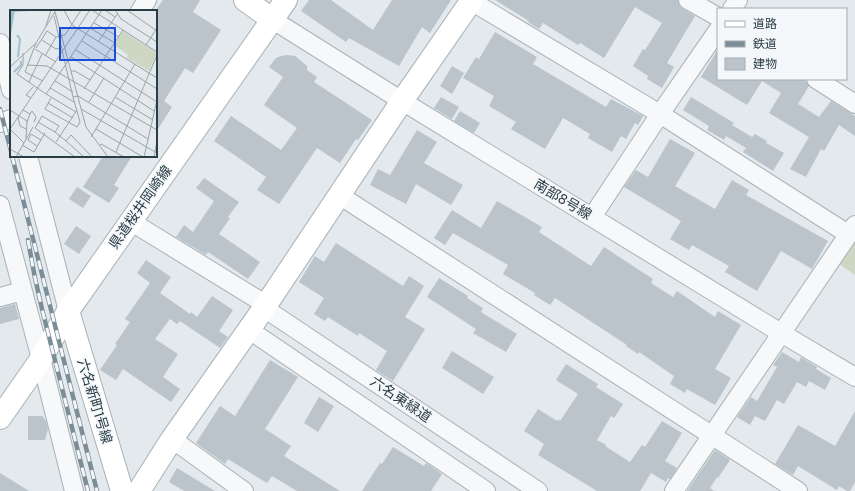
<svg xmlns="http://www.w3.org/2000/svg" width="855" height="491" viewBox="0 0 855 491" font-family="'DM Sans','Noto Sans JP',sans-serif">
  <rect width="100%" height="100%" fill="#e3e9ec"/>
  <!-- park -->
  <polygon fill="#ced6c4" points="855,239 855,275 839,264"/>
  <!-- building -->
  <g fill="#bac4ca">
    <polygon points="163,0 200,0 193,12 221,30 193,73 185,68 164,101 172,107 156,132 156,10"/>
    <polygon points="309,0 331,0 373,30 392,0 451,0 430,33 422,27 399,66 349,38 346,42 301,11"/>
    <polygon points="495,0 678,0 679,5 683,9 695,16 667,63 674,67 662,88 647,79 648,76 633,66 643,49 645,50 662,23 635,7 604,58 580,43 578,45 543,23 539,29 528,22 529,21"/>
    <polygon points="495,32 537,57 533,64 606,107 611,99 643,116 638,125 635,123 626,139 621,136 612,152 588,138 590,134 563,118 545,149 511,129 516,122 489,106 494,96 463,78 476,57 479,59"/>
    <polygon points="718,49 718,79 802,79 806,81 809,86 798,104 819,117 831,101 855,116 855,136 839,125 824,151 821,149 806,177 790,169 809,137 769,113 781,93 762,81 747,105 701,77"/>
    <polygon points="287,55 295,56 307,66 307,70 317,77 314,82 372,120 358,140 356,139 340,163 317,148 279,204 257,190 266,177 214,141 231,116 281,150 297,128 264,105 283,77 269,67 276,58 281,56"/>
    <polygon points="452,66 464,73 452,94 440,86"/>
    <polygon points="441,97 459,107 452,119 434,108"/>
    <polygon points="691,97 734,123 732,125 752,137 755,134 767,141 766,143 784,153 773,171 743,152 746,148 726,136 724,140 707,130 709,126 683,110"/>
    <polygon points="460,111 480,123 474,133 454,121"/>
    <polygon points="417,130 437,142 424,163 463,185 451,205 416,184 406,204 370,185 378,169 390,175"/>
    <polygon points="670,139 695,153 675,186 715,209 732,180 749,190 746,195 828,241 812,269 781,251 757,291 725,272 729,266 692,245 689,250 670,239 681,221 624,187 636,170 648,177"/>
    <polygon points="103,156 132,156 114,185 119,188 109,203 83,187"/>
    <polygon points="204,178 239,202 228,217 230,218 219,234 260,262 248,279 208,252 206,255 176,237 184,225 193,232 214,201 196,188"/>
    <polygon points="77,187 91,196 83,208 69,199"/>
    <polygon points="497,201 542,227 539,232 591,266 604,247 653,279 651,283 673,297 677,291 715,317 718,311 741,325 715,369 731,378 715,405 687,389 685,393 670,384 674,376 639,352 638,354 626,346 627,345 555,298 550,305 534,295 535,293 503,274 508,265 453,233 445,245 434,238 452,210 481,228"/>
    <polygon points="76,226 91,236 79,254 64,244"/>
    <polygon points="336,243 403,286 409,276 424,286 405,317 425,329 393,381 376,370 387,351 359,333 358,336 328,317 325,321 314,314 324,298 299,282 315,256 324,262"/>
    <polygon points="146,260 171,277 160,293 190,314 191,312 197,317 212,296 233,310 219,331 228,337 220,348 180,321 177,324 170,319 155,339 178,354 163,377 180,389 171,402 123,369 116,380 100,370 117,345 115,344 130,322 125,319 150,283 137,273"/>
    <polygon points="439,278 468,296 467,298 483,308 481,312 517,334 506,352 473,333 476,329 427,297"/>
    <polygon points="15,304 19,319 0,324 0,308"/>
    <polygon points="452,351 494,377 483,394 442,368"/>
    <polygon points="782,352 799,362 801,357 817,367 816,369 831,378 825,390 809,381 806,387 797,382 784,404 777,400 765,421 755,416 750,425 737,417 751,397 757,401 777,367 773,365"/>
    <polygon points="270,360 298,377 265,429 291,446 284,456 340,491 297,491 272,476 267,483 228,459 225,464 196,443 220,406 235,416"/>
    <polygon points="566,364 598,384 596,387 623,404 614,418 611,416 597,440 606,445 605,446 630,462 642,445 645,447 662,421 682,433 665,461 677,468 670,479 668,478 666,482 651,473 640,491 597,491 538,455 544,444 524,431 538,409 557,421 558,419 560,421 578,394 556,380"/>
    <polygon points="319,397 334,406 318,432 304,423"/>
    <polygon points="855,411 855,482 850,491 847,491 839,486 837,490 798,466 793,475 775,464 798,425 835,446"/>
    <polygon points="28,416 42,416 46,421 48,429 45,440 28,440"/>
    <polygon points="393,447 424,466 426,463 442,474 431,491 362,491 380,463 382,464"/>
    <polygon points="715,450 730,460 718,478 717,477 710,488 714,491 687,491"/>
    <polygon points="177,468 215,491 184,491 169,482"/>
    <polygon points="0,473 29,491 0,491"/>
  </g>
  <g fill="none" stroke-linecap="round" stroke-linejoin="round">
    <defs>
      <g id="street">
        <polyline points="688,0 718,17"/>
        <polyline points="471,1 660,114 848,234"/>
        <polyline points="732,9 738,0"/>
        <polyline points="140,11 147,0"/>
        <polyline points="273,20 402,101 781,333 855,377"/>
        <polyline points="0,43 11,90"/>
        <polyline points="816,79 855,104"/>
        <polyline points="0,123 11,119"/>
        <polyline points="28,156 68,311"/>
        <polyline points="339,195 798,491"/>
        <polyline points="0,205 41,359 74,491"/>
        <polyline points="592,217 660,114 718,30"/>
        <polyline points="130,221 265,304"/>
        <polyline points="0,297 22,291"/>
        <polyline points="264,308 538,491"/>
        <polyline points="248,329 486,491"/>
        <polyline points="172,439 244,491"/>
        <polyline points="674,491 855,225"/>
      </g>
      <g id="secondary">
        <polyline points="245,0 273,20"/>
        <polyline points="68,311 122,491"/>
        <polyline points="0,418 41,359 68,311 286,0"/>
        <polyline points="139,491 172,439 264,308 402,101 472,0"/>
      </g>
    </defs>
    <!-- street casing -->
    <use href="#street" stroke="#a8b2b7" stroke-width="20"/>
    <!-- secondary casing -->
    <use href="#secondary" stroke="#a8b2b7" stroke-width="24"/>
    <!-- street -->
    <use href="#street" stroke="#f6f8f9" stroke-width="18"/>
    <!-- secondary -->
    <use href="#secondary" stroke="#fff" stroke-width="22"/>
    <defs>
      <g id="rail">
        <polyline points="0,109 11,151"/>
        <polyline points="12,156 97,491"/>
        <polyline points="28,240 35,278 42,309 88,491"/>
      </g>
    </defs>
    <!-- rail casing -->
    <use href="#rail" stroke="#7b8d96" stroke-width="4.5"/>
    <!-- rail -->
    <use href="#rail" stroke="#f3f7f9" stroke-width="3" stroke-dasharray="9" stroke-linecap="butt"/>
  </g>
  <g text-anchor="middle" stroke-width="3" stroke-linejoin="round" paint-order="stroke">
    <!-- street labels -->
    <g font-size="14" fill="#2a3c45" stroke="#f3f7f9">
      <text transform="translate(563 199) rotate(31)" y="5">南部8号線</text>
      <text transform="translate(140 207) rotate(-55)" y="5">県道桜井岡崎線</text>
      <text transform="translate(401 399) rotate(34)" y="5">六名東緑道</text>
      <text transform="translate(95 401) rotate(73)" y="5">六名新町1号線</text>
    </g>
  </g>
  <!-- overview -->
  <g transform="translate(10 10)">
    <rect width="147" height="147" fill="#e3e9ec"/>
    <path d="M113 21 147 43 139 61 117 48 118 45 104 35Z" fill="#ced6c4"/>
    <path d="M0 0H5L0 30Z" fill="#9dc2cd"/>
    <path fill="none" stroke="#9dc2cd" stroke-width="2" d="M4 1 19 0M7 25 10 29 8 47M4 62 11 55V51"/>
    <path fill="none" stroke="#99a4a9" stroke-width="1" d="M54 0 62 15 147 68M82 0 147 42M95 0 105 7M105 0 111 9 147 32M117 0 147 21M45 2 76 117 98 147M44 6 63 87M84 13 109 27M36 16 41 0M80 18 105 33M32 30 46 39 52 37M72 31 147 79M88 32 108 3M136 35 147 18M26 38 37 21 46 27 55 25 71 0M25 39 46 52M66 40 147 92M13 43V55L7 64 36 84M35 46 46 27M61 47 144 101M17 55 37 56 147 120M0 57 25 34M61 61H65L80 70M33 71 15 62 26 33 46 0M45 71 63 82M19 72 32 44M40 78 64 92M74 79 113 20M105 87 143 110M21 88 16 85 23 77M41 88 35 99 67 117 70 112 63 87 68 86 138 129M79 92 94 68M38 93 63 108M71 99 147 143M0 100 17 111 16 129M13 100 20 104 17 112M66 102 36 84 92 0M20 104 22 101 26 107 24 112M8 107 10 116 16 119M28 112 45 122M0 119 14 133M0 119 80 0M86 119 133 147M81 127 125 54M56 131 74 147M46 132 67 100M12 135 24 142 35 123M27 136 18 130 21 124 31 130M89 136 91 134 114 147M0 139 14 147M106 142 147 45M6 147 23 117M65 147 25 118 32 106 49 116 45 122 56 131 61 125 82 147M134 147 147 90M144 147 147 131"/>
    <path fill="#1d4ed8" fill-opacity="0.15" stroke="#1d4ed8" stroke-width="2" d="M50 18H105V50H50Z"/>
    <rect width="147" height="147" fill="none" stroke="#2a3c45" stroke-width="2"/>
  </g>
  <!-- legend -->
  <rect x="717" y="8" width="130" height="72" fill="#f3f7f9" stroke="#a3acb1"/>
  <rect x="725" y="21" width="20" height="6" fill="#ffffff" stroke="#a3acb1"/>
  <text x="753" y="28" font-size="12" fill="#2a3c45">道路</text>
  <rect x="725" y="41" width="20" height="6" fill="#7b8d96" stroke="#a3acb1"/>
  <text x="753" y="48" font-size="12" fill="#2a3c45">鉄道</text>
  <rect x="725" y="58" width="20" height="12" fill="#bac4ca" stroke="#a3acb1"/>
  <text x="753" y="68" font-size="12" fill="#2a3c45">建物</text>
</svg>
